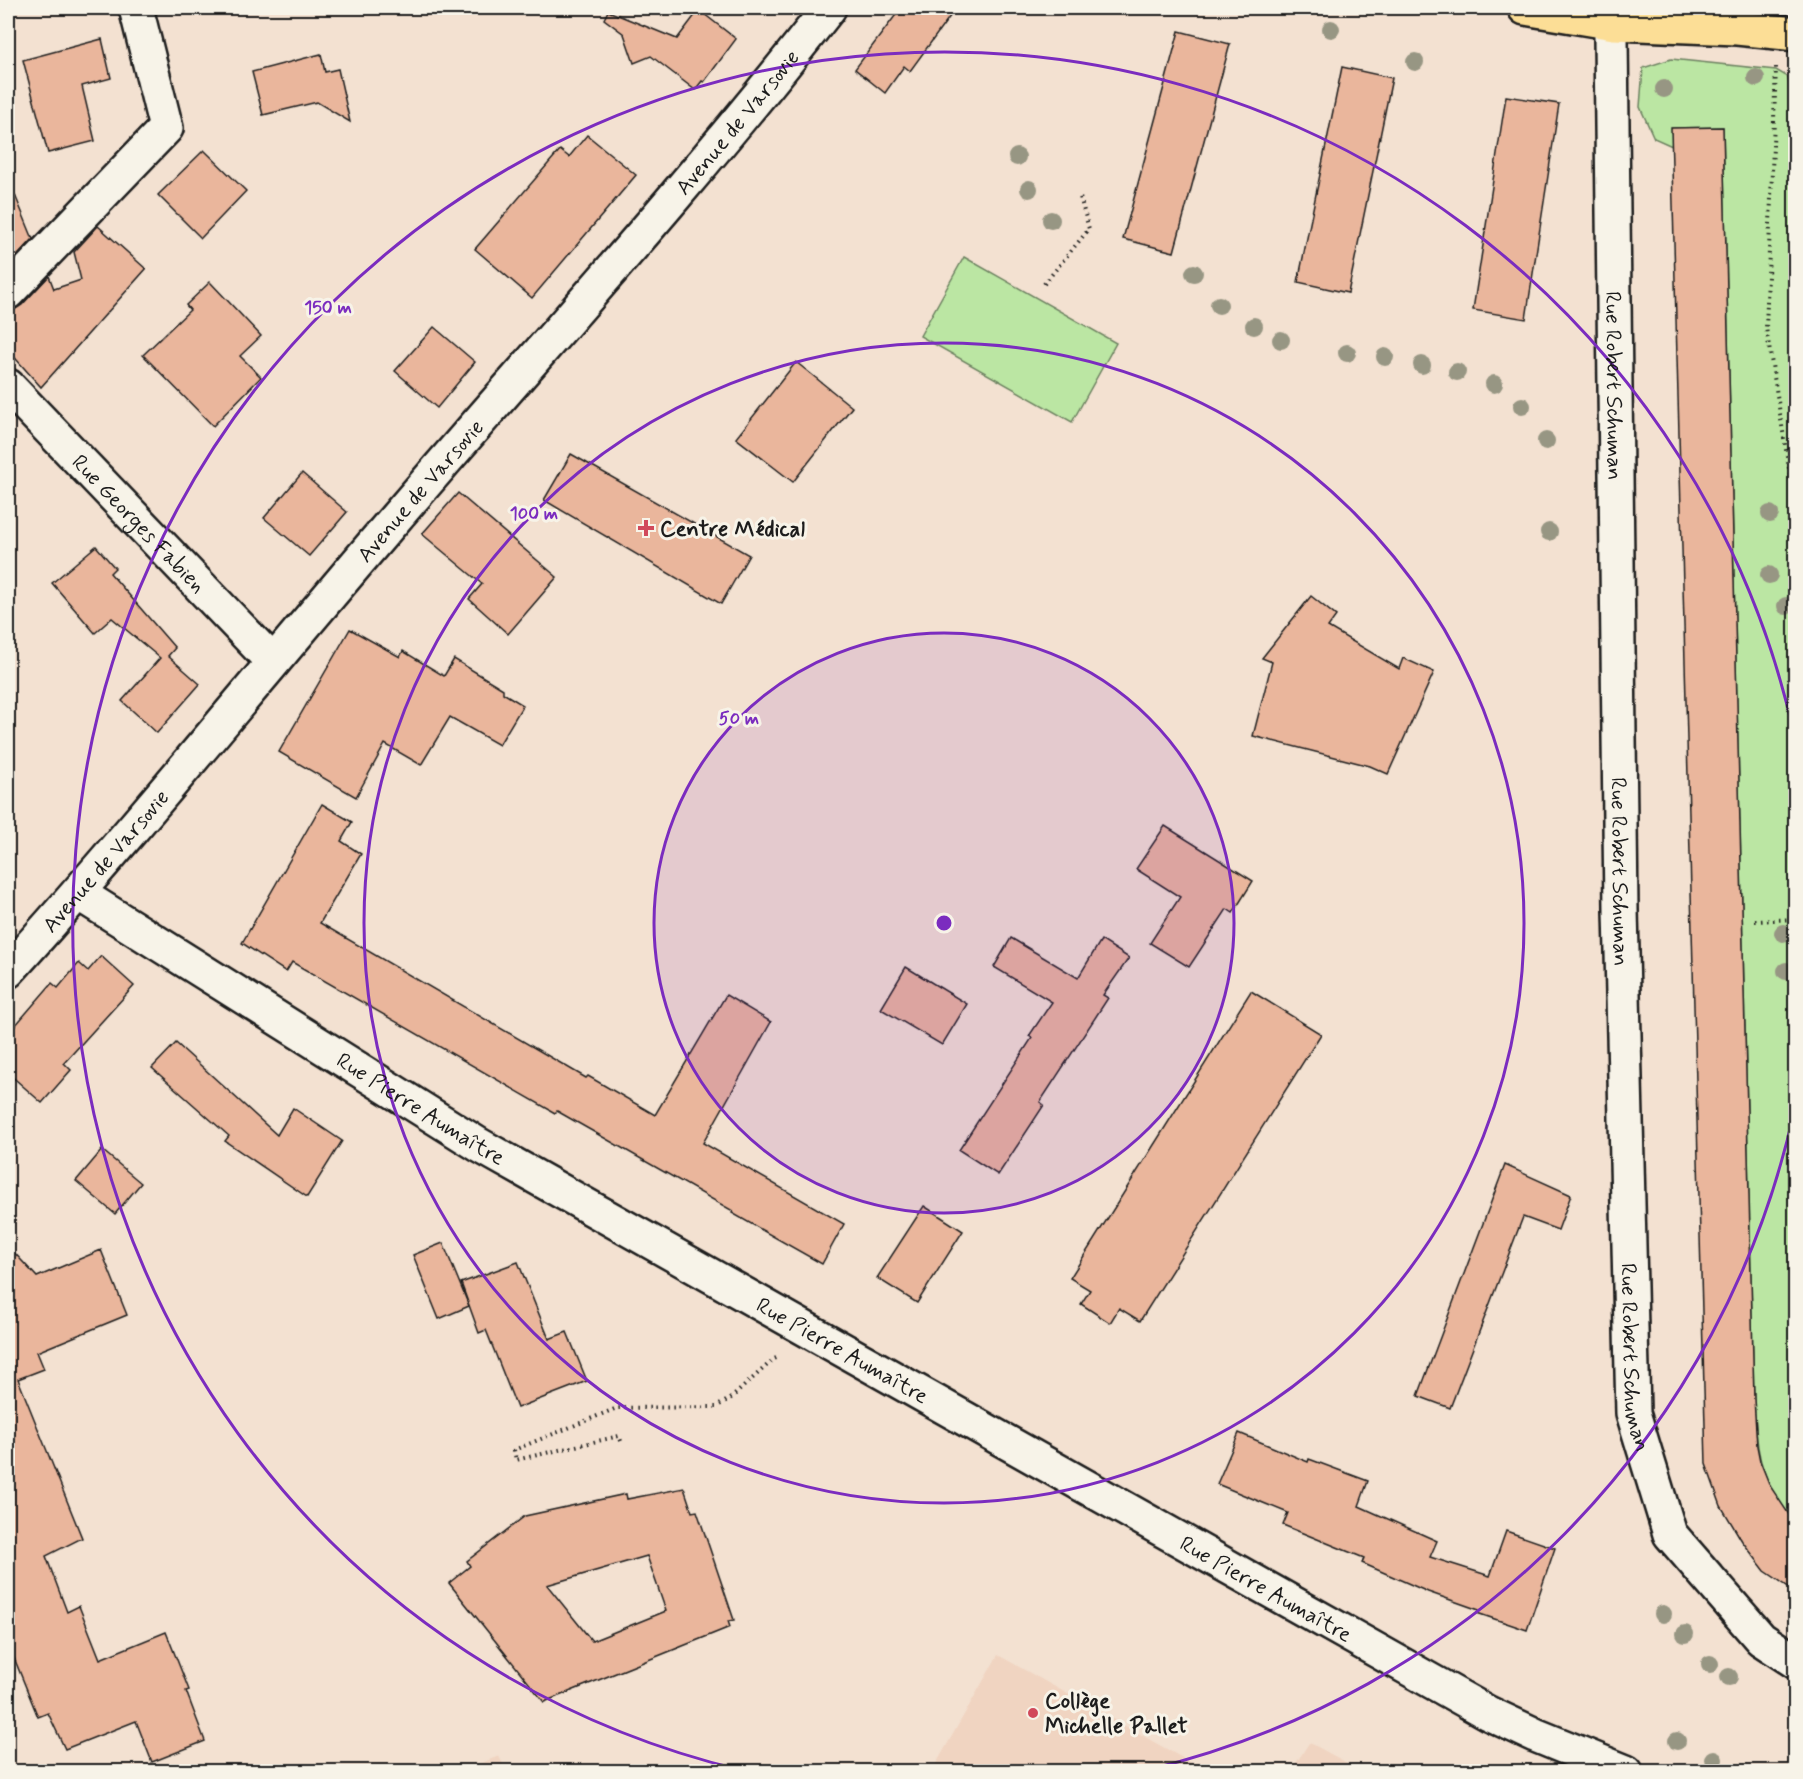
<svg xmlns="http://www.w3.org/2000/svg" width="1803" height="1779" viewBox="0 0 1803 1779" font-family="Mynerve,sans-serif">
  <rect width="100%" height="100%" fill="#f3e1d1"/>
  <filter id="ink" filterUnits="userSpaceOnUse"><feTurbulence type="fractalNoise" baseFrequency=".0167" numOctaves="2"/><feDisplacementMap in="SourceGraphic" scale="12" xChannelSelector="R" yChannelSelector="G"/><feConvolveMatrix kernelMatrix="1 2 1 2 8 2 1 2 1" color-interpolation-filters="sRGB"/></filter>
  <g filter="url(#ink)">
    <!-- built -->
    <g fill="#f0d4c1">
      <polygon points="998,1655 1206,1771 932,1771"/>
      <polygon points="1309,1743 1314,1745 1362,1771 1291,1771"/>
      <polygon points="499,1756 506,1771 465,1771 464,1770"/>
    </g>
    <!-- green -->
    <g fill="#bbe6a3" stroke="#6c8160" stroke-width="1.5">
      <path d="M1671 59 1776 70 1788 77 1795 133V1525C1787 1512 1777 1499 1770 1486 1756 1458 1756 1429 1754 1399L1723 127 1672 128V146L1654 138 1640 107 1643 68Z"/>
      <polygon points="964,257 1116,343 1072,422 920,336"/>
    </g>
    <!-- building -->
    <g fill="#eab69c" stroke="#1c1c1c" stroke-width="1.5" fill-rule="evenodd">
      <polygon points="901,8 956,8 910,71 904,66 885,93 855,69"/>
      <polygon points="699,10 736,39 704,82 702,81 695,90 651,56 634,63 624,34 604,19 608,11 677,39"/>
      <polygon points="1179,31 1230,44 1174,252 1123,239"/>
      <polygon points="102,39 111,78 82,86 95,141 48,153 23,60"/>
      <polygon points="321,54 325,72 338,69 350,122 317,102 263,115 252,72"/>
      <polygon points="1342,67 1392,78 1348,293 1298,282"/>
      <polygon points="1506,96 1559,104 1526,319 1473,310"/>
      <polygon points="1723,127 1754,1399 1757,1446 1760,1461 1770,1486 1796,1525 1796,1592 1765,1571 1742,1541 1721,1506 1706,1464 1671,128"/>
      <polygon points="587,135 636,175 532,298 475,249 560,150 569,157"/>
      <polygon points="204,150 246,191 201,238 158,195"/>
      <polygon points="8,178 33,239 8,266"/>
      <polygon points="98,226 146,269 41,387 8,350 8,310 14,310 22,305 49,276 54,289 81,280 74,252"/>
      <polygon points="210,282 261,336 240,356 261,377 213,426 143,355 190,310 186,305"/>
      <polygon points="434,327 475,362 437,408 395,371"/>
      <polygon points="796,362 852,407 793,482 736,438"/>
      <polygon points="571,454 749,555 721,604 544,500"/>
      <polygon points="302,473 347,512 309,556 264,518"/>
      <polygon points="458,493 557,577 508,634 469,599 482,584 422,534"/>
      <polygon points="96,546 115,568 110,573 175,648 168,656 200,684 157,733 122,701 160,658 112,618 95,633 52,583"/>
      <polygon points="1311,596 1336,616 1328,627 1399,669 1403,658 1434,672 1388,774 1370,766 1253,736 1272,662 1262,658"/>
      <polygon points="350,629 400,657 403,651 444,676 454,659 503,689 503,693 523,705 499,745 450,717 421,765 385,744 356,797 279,752"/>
      <polygon points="322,804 352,822 341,841 361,854 320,923 586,1078 588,1076 655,1115 726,995 771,1022 703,1143 844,1224 822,1264 732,1213 733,1211 557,1111 555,1113 292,962 286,972 242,943"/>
      <polygon points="1165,826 1253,881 1233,913 1227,909 1189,967 1150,943 1180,897 1136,869"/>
      <polygon points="1011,938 1078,978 1101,940 1129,958 1103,995 1108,998 1040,1102 1044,1105 998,1175 959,1150 1032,1038 1029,1036 1052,1002 994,967"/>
      <polygon points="101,956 134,986 64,1063 71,1070 42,1103 8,1073 8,1034 52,983 58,988 79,963 88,971"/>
      <polygon points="906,967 967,1004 942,1045 881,1009"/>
      <polygon points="1251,991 1321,1034 1140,1321 1119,1308 1110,1323 1081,1304 1090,1290 1070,1278"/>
      <polygon points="176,1043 277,1135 293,1108 342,1141 307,1197 225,1141 229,1136 152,1068"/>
      <polygon points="102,1150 141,1183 115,1214 76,1181"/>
      <polygon points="1505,1165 1571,1195 1558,1230 1523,1217 1450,1408 1418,1396"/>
      <polygon points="924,1206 963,1231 917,1303 877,1278"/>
      <polygon points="443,1243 469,1306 439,1319 413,1255"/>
      <polygon points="8,1246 37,1277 101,1250 127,1315 37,1352 44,1369 18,1379 82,1538 46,1556 67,1612 79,1606 100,1659 166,1632 189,1690 186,1691 205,1741 152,1762 136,1721 65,1749 48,1713 38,1717 8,1643"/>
      <polygon points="518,1262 549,1339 567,1332 587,1381 517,1408 486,1330 479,1333 461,1283"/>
      <polygon points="1239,1433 1308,1462 1309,1459 1368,1481 1359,1506 1437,1541 1430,1557 1490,1576 1506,1531 1555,1548 1527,1630 1477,1613 1479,1610 1428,1592 1362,1563 1364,1558 1283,1525 1288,1513 1217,1484"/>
      <path d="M684 1488 692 1512 697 1511 734 1620 728 1621 730 1627 544 1702 449 1583 470 1566 467 1561 525 1516 626 1494 627 1499ZM647 1556 666 1611 592 1641 547 1585Z"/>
    </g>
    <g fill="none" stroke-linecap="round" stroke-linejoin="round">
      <defs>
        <g id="minor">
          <path id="s1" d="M1614 23 1611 38 1621 910 1633 1413 1670 1534 1761 1639 1796 1662"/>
          <polyline points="8,292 166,128 136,8"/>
          <path id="s2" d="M8 386 272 661"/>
          <path id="s3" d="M78 893 479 1145 1488 1713 1535 1735 1626 1772"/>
          <path id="s4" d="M8 971C140 825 264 671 393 521 539 351 691 185 829 8"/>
        </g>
        <polyline id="major" points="1525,8 1614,23 1737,28 1796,34"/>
      </defs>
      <!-- minor casing -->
      <use href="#minor" stroke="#1c1c1c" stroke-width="38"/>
      <!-- major casing -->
      <use href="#major" stroke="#1c1c1c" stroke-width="38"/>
      <!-- path -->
      <g stroke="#1c1c1c" stroke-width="4" stroke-dasharray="1.5 4.5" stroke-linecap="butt">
        <polyline points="1776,67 1766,328 1796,511"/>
        <polyline points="1044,284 1089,229 1080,197"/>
        <polyline points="1755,921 1796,919"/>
        <polyline points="1796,1192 1793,1203 1796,1210"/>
        <polyline points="621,1441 619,1436 516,1460 514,1450 617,1408 716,1407 731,1398 774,1359 779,1357"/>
      </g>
      <!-- minor -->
      <use href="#minor" stroke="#f7f3e8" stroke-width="33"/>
      <!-- major -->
      <use href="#major" stroke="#fcde96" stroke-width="33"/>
    </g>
    <!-- trees -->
    <g fill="#979683">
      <circle cx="1331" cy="29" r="9"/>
      <circle cx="1415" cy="62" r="9"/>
      <circle cx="1756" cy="78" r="9"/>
      <circle cx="1664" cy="89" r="9"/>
      <circle cx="1017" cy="157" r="9"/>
      <circle cx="1029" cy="189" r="9"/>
      <circle cx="1051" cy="220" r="9"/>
      <circle cx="1194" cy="273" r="9"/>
      <circle cx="1219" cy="305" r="9"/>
      <circle cx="1254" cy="326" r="9"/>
      <circle cx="1281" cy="340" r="9"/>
      <circle cx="1347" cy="353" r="9"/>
      <circle cx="1385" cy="357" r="9"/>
      <circle cx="1422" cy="365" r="9"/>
      <circle cx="1457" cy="372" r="9"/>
      <circle cx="1494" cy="384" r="9"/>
      <circle cx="1522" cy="406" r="9"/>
      <circle cx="1546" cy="441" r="9"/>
      <circle cx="1770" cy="514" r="9"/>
      <circle cx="1549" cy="532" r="9"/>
      <circle cx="1769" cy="575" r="9"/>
      <circle cx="1786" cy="606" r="9"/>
      <circle cx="1783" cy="933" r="9"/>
      <circle cx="1786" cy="971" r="9"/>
      <circle cx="1663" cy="1614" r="9"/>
      <circle cx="1685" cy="1634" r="9"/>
      <circle cx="1710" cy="1664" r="9"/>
      <circle cx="1729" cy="1677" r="9"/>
      <circle cx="1677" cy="1741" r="9"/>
      <circle cx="1714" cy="1759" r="9"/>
    </g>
  </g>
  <!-- distance rings -->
  <circle cx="944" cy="923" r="290" fill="#7b2cbf" fill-opacity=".12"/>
  <g fill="none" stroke="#7b2cbf" stroke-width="3">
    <circle cx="944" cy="923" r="290"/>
    <circle cx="944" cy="923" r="580"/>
    <path d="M1794 1112A871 871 0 0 1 1147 1770M741 1770A871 871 0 1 1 1794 734"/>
  </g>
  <!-- markers -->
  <g fill="#d1495b" stroke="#f7f3e8" stroke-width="2">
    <path d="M643 519h6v6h6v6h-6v6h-6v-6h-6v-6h6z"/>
    <circle cx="1033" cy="1713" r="6"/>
  </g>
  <g text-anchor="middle" stroke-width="6" stroke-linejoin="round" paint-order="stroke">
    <!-- street labels -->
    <g font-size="22" fill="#1c1c1c" stroke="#f7f3e8">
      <text dy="8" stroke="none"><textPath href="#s4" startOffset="1119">Avenue de Varsovie</textPath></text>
      <text dy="8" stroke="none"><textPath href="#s1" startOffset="363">Rue Robert Schuman</textPath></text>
      <text dy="8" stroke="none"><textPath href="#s4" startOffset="633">Avenue de Varsovie</textPath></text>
      <text dy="8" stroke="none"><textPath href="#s2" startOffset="190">Rue Georges Fabien</textPath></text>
      <text dy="8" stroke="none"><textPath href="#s4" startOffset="147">Avenue de Varsovie</textPath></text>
      <text dy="8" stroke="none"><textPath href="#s1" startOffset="849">Rue Robert Schuman</textPath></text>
      <text dy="8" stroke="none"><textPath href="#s3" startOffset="405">Rue Pierre Aumaître</textPath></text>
      <text dy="8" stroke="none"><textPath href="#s3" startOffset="891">Rue Pierre Aumaître</textPath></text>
      <text dy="8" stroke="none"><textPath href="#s1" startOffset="1335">Rue Robert Schuman</textPath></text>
      <text dy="8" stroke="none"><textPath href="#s3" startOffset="1377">Rue Pierre Aumaître</textPath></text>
    </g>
    <!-- poi labels -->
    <g font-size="22" font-weight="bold" fill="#1c1c1c" stroke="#f7f3e8" text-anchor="start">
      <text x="660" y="536">Centre Médical</text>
      <text x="1045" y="1708">Collège<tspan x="1045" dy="25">Michelle Pallet</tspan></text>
    </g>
  </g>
  <circle cx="944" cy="923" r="9" fill="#7b2cbf" stroke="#f7f3e8" stroke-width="3"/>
  <g font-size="18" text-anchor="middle" font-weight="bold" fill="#7b2cbf" stroke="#f7f3e8" stroke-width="6" stroke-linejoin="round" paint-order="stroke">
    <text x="328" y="313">150 m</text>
    <text x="534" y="519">100 m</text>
    <text x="739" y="724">50 m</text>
  </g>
  <!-- margin -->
  <rect width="1803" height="1779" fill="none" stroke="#f7f3e8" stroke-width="30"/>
  <rect x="15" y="15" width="1773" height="1749" fill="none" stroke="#1c1c1c" stroke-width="2" filter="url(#ink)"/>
</svg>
